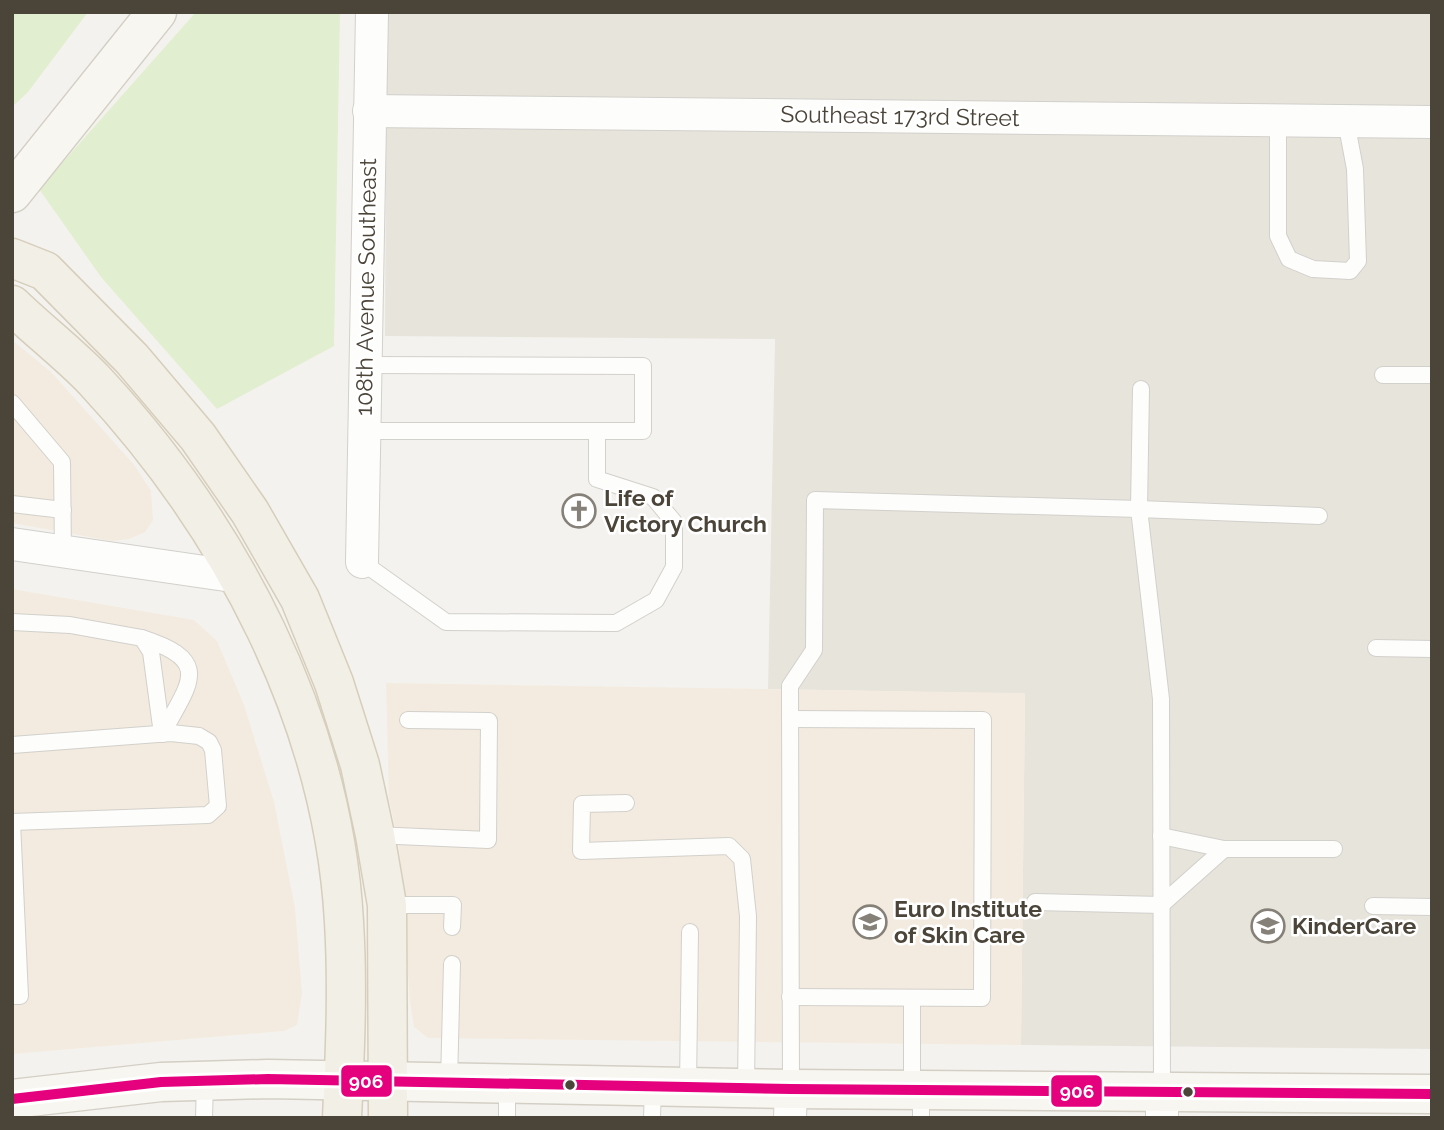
<svg xmlns="http://www.w3.org/2000/svg" width="1444" height="1130" viewBox="0 0 1444 1130" font-family="Raleway,sans-serif">
  <rect width="100%" height="100%" fill="#f4f2ee"/>
  <!-- residential -->
  <polygon fill="#e7e4dc" points="387,12 1432,12 1432,1049 1021,1045 1025,694 768,689 775,339 385,336"/>
  <!-- commercial -->
  <g fill="#f3ebdf">
    <polygon points="12,340 52,373 135,466 151,491 153,520 145,532 129,539 112,541 12,523"/>
    <polygon points="12,589 194,620 217,641 244,705 274,802 295,908 302,993 297,1025 284,1031 12,1054"/>
    <polygon points="386,683 1025,693 1021,1045 428,1038 414,1027 410,1001 399,846 389,799"/>
  </g>
  <!-- green -->
  <g fill="#e1eecf">
    <polygon points="12,12 88,12 28,92 12,107"/>
    <polygon points="196,12 340,12 334,346 217,409 101,277 39,189"/>
  </g>
  <g fill="none" stroke-linecap="round" stroke-linejoin="round">
    <defs>
      <g id="lane">
        <polyline points="1278,120 1278,236 1289,259 1313,269 1350,271 1358,261 1355,169 1346,121"/>
        <polyline points="1383,375 1432,375"/>
        <polyline points="12,403 62,462 63,553"/>
        <polyline points="364,431 643,431 643,366 365,365"/>
        <polyline points="12,504 63,510"/>
        <polyline points="362,562 446,622 616,623 656,600 674,567 674,522 653,497 597,479 597,431"/>
        <polyline points="12,622 70,625 142,638 151,652 162,734"/>
        <path d="M142 638C213 661 190 682 162 734"/>
        <polyline points="1376,648 1432,649"/>
        <polyline points="790,719 983,720 982,998 790,997"/>
        <polyline points="12,745 171,733 199,736 209,742 213,750 218,806 208,815 12,822 20,996 12,996"/>
        <polyline points="626,803 582,804 581,851 729,846 742,859 748,916 746,1088"/>
        <polyline points="375,835 488,840 489,721 408,720"/>
        <polyline points="1161,836 1224,849 1334,849"/>
        <polyline points="1035,902 1161,905 1224,849"/>
        <polyline points="387,905 453,905 452,927"/>
        <polyline points="1373,906 1432,907"/>
        <polyline points="449,1082 452,964"/>
        <polyline points="688,1087 690,932"/>
        <polyline points="791,1089 790,686 814,650 815,500 1139,509 1141,389"/>
        <polyline points="912,1090 912,998"/>
        <polyline points="921,1090 921,1118"/>
        <polyline points="1162,1091 1161,699 1139,509 1319,516"/>
        <polyline points="204,1118 205,1081"/>
        <polyline points="507,1118 507,1083"/>
        <polyline points="652,1118 653,1086"/>
      </g>
      <g id="street">
        <polyline points="369,111 1432,122"/>
        <polyline points="12,544 239,577"/>
        <polyline points="362,562 372,12"/>
        <polyline points="790,1118 791,1089"/>
        <polyline points="1162,1118 1162,1091"/>
      </g>
      <g id="secondary">
        <polyline points="12,193 157,12"/>
        <polyline points="12,1099 161,1082 268,1079 791,1089 1432,1094"/>
      </g>
      <g id="primary">
        <polyline points="12,258 45,271 132,359 198,437 250,512 300,599 334,683 360,765 375,835 387,905 388,1118"/>
        <path d="M12 305C39 331 69 354 94 380 230 526 333 720 344 922 348 987 345 1053 342 1118"/>
      </g>
    </defs>
    <!-- lane casing -->
    <use href="#lane" stroke="#d2d0cb" stroke-width="18"/>
    <!-- street casing -->
    <use href="#street" stroke="#d2d0cb" stroke-width="34"/>
    <!-- secondary casing -->
    <use href="#secondary" stroke="#d3cfc5" stroke-width="41"/>
    <!-- primary casing -->
    <use href="#primary" stroke="#d6cebb" stroke-width="41"/>
    <!-- lane -->
    <use href="#lane" stroke="#fdfdfc" stroke-width="16"/>
    <!-- street -->
    <use href="#street" stroke="#fdfdfc" stroke-width="32"/>
    <!-- secondary -->
    <use href="#secondary" stroke="#f7f6f1" stroke-width="38"/>
    <!-- primary -->
    <use href="#primary" stroke="#f2efe6" stroke-width="38"/>
    <defs>
      <polyline id="bus-1" points="12,1099 161,1082 268,1079 791,1089 1432,1094"/>
    </defs>
    <!-- bus-1 casing -->
    <use href="#bus-1" stroke="#fff" stroke-width="16"/>
    <!-- bus-1 -->
    <use href="#bus-1" stroke="#e5007d" stroke-width="10"/>
  </g>
  <!-- icons -->
  <defs>
    <symbol id="church-ring" viewBox="-11 -11 22 22"><circle r="9.5" fill="#fff" stroke="#868178" stroke-width="1.5"/><path d="M-1.2-6h2.4v3.5h3.3v2.4h-3.3V6h-2.4V-.1h-3.3v-2.4h3.3Z" fill="#868178"/></symbol>
    <symbol id="school-ring" viewBox="-11 -11 22 22"><circle r="9.5" fill="#fff" stroke="#868178" stroke-width="1.5"/><path d="M0-5L7-2L0 1L-7-2ZM-4 1L0 2.5L4 1V4Q0 6-4 4Z" fill="#868178"/></symbol>
  </defs>
  <g fill-rule="evenodd">
    <use href="#church-ring" x="560" y="492" width="38" height="38"/>
    <use href="#school-ring" x="851" y="903" width="38" height="38"/>
    <use href="#school-ring" x="1249" y="907" width="38" height="38"/>
  </g>
  <!-- markers -->
  <g fill="#4b4439" stroke="#fff" stroke-width="2.5">
    <circle cx="570" cy="1085" r="6"/>
    <circle cx="1188" cy="1092" r="6"/>
  </g>
  <g text-anchor="middle" stroke-width="5" stroke-linejoin="round" paint-order="stroke">
    <!-- street labels -->
    <g font-size="23" fill="#4b4439" stroke="#fff">
      <text transform="translate(900 116) rotate(1)" y="8">Southeast 173rd Street</text>
      <text transform="translate(366 287) rotate(-89)" y="8">108th Avenue Southeast</text>
    </g>
    <!-- poi labels -->
    <g font-size="23" font-weight="bold" fill="#4b4439" stroke="#fff" text-anchor="start">
      <text x="604" y="506">Life of<tspan x="604" dy="26">Victory Church</tspan></text>
      <text x="894" y="917">Euro Institute<tspan x="894" dy="26">of Skin Care</tspan></text>
      <text x="1292" y="934">KinderCare</text>
    </g>
  </g>
  <g stroke="#fff" stroke-width="2.5">
    <rect x="340" y="1064" width="53" height="34" rx="7" fill="#e5007d"/>
    <rect x="1050" y="1074" width="53" height="34" rx="7" fill="#e5007d"/>
  </g>
  <g font-size="19" text-anchor="middle" font-weight="bold" fill="#fff">
    <text x="366" y="1088">906</text>
    <text x="1077" y="1098">906</text>
  </g>
  <!-- border -->
  <rect width="1444" height="1130" fill="none" stroke="#4b4439" stroke-width="28"/>
</svg>
